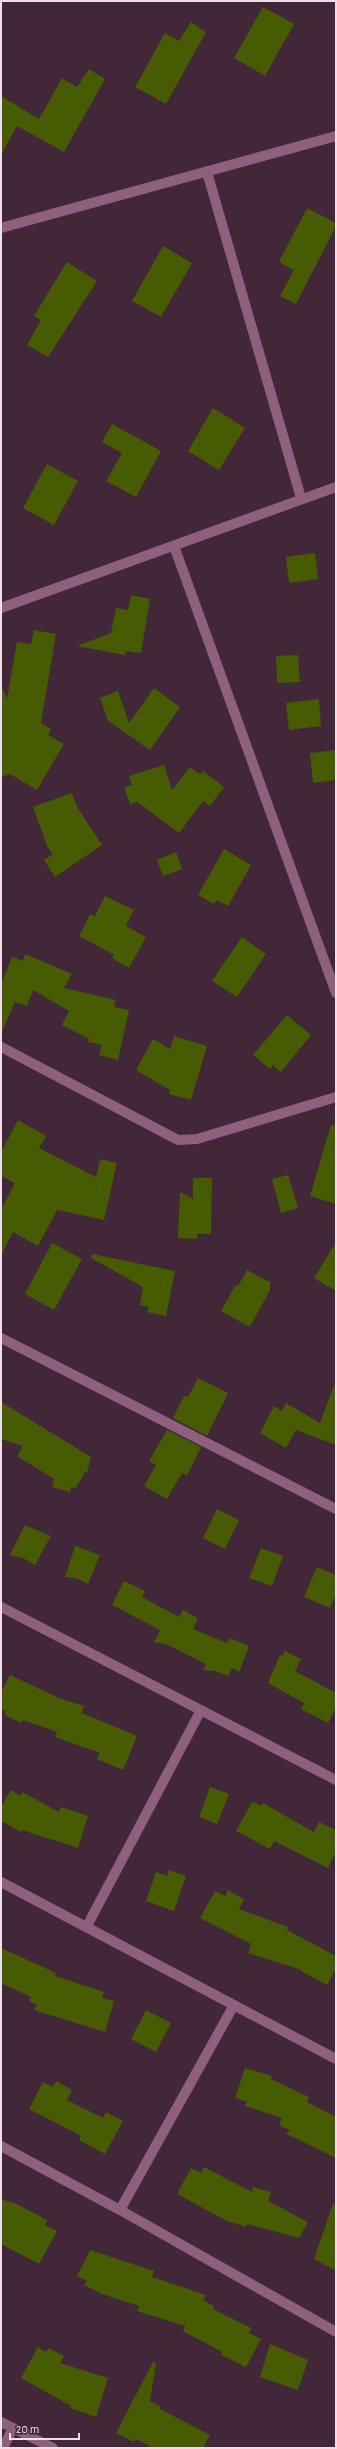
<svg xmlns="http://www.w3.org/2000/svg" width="337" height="2449" viewBox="0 0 337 2449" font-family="'Alegreya Sans',sans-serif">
  <rect width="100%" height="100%" fill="#412738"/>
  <!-- building -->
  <g fill="#475b02">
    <polygon points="263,7 294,24 265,76 234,58"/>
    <polygon points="191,22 206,32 166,104 135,87 165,33 179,41"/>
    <polygon points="89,69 105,79 64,152 17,126 1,155 1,96 39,119 62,78 77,87"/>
    <polygon points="307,208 336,223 336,226 296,304 280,296 294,270 279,262"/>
    <polygon points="163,246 192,263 161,317 132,301"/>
    <polygon points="67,262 97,281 48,357 27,345 41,320 34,316"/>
    <polygon points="213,408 245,428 219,470 188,451"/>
    <polygon points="112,424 161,451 136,497 106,481 122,453 102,442"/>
    <polygon points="47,464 78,481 54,525 23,508"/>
    <polygon points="315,553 318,579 289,583 286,557"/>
    <polygon points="131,595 150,599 141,653 126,651 125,655 77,646 111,633 116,608 128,610"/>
    <polygon points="34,630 56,634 41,723 51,729 48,735 64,744 37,790 10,774 1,777 1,689 3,689 7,699 17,642 31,644"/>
    <polygon points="298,655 300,682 277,683 276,656"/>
    <polygon points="154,688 180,707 150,750 108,721 100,698 118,691 129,723"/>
    <polygon points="319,699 321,726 289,730 286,703"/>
    <polygon points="336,750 336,780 313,783 310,753"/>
    <polygon points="164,765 172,790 190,767 200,774 203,771 224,787 210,806 203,801 179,833 137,802 130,804 124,787 132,785 129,776"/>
    <polygon points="72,793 77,807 102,845 55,877 44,860 53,854 47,846 33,807"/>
    <polygon points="224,849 251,865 228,906 217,900 214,904 198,895"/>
    <polygon points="176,852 182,869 163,876 157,860"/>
    <polygon points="105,896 134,910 126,926 146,937 129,968 112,958 114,955 79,936 90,914 95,916"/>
    <polygon points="242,937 266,954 237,997 212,981"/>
    <polygon points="25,954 72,974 64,988 116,1000 114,1007 129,1010 118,1060 99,1055 102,1045 88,1042 89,1039 62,1025 69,1011 33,990 27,1006 15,1002 1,1034 1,985 12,957 23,961"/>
    <polygon points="287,1015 311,1035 281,1072 273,1065 270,1069 253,1055"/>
    <polygon points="174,1036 207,1046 191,1100 169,1094 170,1090 136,1070 153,1039 170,1049"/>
    <polygon points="18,1120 46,1136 39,1148 96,1177 100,1159 117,1163 104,1220 57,1210 38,1246 13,1232 1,1255 1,1210 15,1183 1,1176 1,1152"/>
    <polygon points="331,1125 336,1126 336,1204 310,1196"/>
    <polygon points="288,1175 298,1208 281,1213 272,1179"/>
    <polygon points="193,1178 212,1178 211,1234 197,1234 197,1239 178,1238 180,1192 193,1199"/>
    <polygon points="336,1242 336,1291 314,1278"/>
    <polygon points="52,1243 82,1259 54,1310 25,1294"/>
    <polygon points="92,1254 175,1271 166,1316 147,1312 149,1307 140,1305 143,1287 91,1258"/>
    <polygon points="247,1270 270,1282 270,1290 250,1327 221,1311 235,1286 238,1286"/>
    <polygon points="198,1378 228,1393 207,1436 173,1418 184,1396 188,1397"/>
    <polygon points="334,1386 336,1386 336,1445 296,1430 286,1448 260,1433 274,1406 282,1411 286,1403 320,1423"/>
    <polygon points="1,1402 91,1457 87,1473 85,1472 76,1488 71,1487 70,1492 52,1487 54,1479 17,1456 23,1446 1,1439"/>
    <polygon points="167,1430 201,1447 187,1476 182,1473 167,1499 144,1486 156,1465 149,1461"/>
    <polygon points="217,1509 239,1520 225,1549 203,1538"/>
    <polygon points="25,1525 51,1536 35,1565 23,1558 10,1555"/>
    <polygon points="75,1546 100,1555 88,1584 76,1578 65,1577"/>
    <polygon points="261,1548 283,1556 272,1586 249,1578"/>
    <polygon points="317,1567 336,1575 336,1594 330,1608 304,1597"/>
    <polygon points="124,1581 145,1591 142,1597 179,1617 183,1610 198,1618 193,1629 227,1643 230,1638 249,1646 239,1672 232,1668 228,1676 215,1671 203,1670 206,1664 166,1644 154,1642 160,1630 112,1605"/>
    <polygon points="285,1651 301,1659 295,1671 336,1693 336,1707 328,1723 301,1709 304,1703 268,1683 280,1655 282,1656"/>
    <polygon points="10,1675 59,1698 84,1706 82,1713 137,1736 123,1770 97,1759 100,1753 55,1737 57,1732 23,1720 21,1723 5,1715 5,1711 1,1709 1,1693"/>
    <polygon points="210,1787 229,1794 217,1824 199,1817"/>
    <polygon points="11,1790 20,1796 22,1792 59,1812 61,1807 88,1816 78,1848 22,1830 21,1832 1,1821 1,1807"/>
    <polygon points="252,1802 262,1806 263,1803 314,1832 319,1822 336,1830 336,1851 328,1868 274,1841 270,1849 236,1831"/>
    <polygon points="169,1870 186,1876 174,1911 146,1901 156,1872 167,1876"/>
    <polygon points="228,1890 244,1899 239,1909 288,1927 287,1930 336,1956 336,1968 327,1985 301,1971 302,1970 248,1953 251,1944 200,1918 215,1891 225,1896"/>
    <polygon points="1,1948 56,1973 55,1976 104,1992 102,1998 114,2001 105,2032 34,2010 37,2005 29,2001 31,1997 1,1983"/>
    <polygon points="146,2010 171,2023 156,2052 131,2039"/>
    <polygon points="245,2068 272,2076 271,2079 309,2097 307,2102 336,2117 336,2158 287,2134 289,2130 279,2125 282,2118 245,2106 247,2102 235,2098"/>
    <polygon points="56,2081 72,2090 67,2100 103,2118 106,2112 123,2121 105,2154 79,2140 81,2136 29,2109 43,2082 53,2087"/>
    <polygon points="204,2167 252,2192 253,2187 271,2192 268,2201 308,2222 299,2238 247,2224 246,2227 227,2221 177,2194 191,2168 201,2173"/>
    <polygon points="1,2199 17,2204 47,2220 45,2225 57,2231 39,2264 1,2244"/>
    <polygon points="333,2204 336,2204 336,2271 314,2259"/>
    <polygon points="90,2250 154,2271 152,2277 206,2295 203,2300 214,2306 213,2309 251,2328 249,2333 261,2339 246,2367 221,2355 222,2352 183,2331 185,2326 137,2311 139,2306 102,2294 84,2285 87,2281 77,2276"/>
    <polygon points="270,2344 308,2360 298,2390 260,2377"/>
    <polygon points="38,2347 46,2352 49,2348 64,2356 60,2363 108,2378 96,2417 70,2408 71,2406 21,2378"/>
    <polygon points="153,2362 156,2363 150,2401 161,2407 160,2409 210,2435 203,2448 153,2448 136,2439 134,2442 116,2433"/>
  </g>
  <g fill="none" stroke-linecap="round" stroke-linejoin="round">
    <!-- minor -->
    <g stroke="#8e5f7e" stroke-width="10">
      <polyline points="207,172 301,498"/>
      <polyline points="1,228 336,136"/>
      <polyline points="174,546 336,993"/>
      <polyline points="1,608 336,487"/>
      <polyline points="1,1047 178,1140 197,1139 336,1097"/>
      <polyline points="1,1338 336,1509"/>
      <polyline points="1,1607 336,1780"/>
      <polyline points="1,1882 336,2059"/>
      <polyline points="87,1926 201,1710"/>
      <polyline points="1,2146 120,2210 234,2005"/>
      <polyline points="120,2210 336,2332"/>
      <polyline points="1,2422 53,2448"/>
      <polyline points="3,2448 13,2428"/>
    </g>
  </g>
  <!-- border -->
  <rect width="337" height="2449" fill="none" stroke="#f0dee9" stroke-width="4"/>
  <!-- scale -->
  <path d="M10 2433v6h69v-6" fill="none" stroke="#f0dee9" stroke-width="2"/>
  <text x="16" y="2433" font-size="12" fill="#f0dee9" stroke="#412738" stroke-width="3" paint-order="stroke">20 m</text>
</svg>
